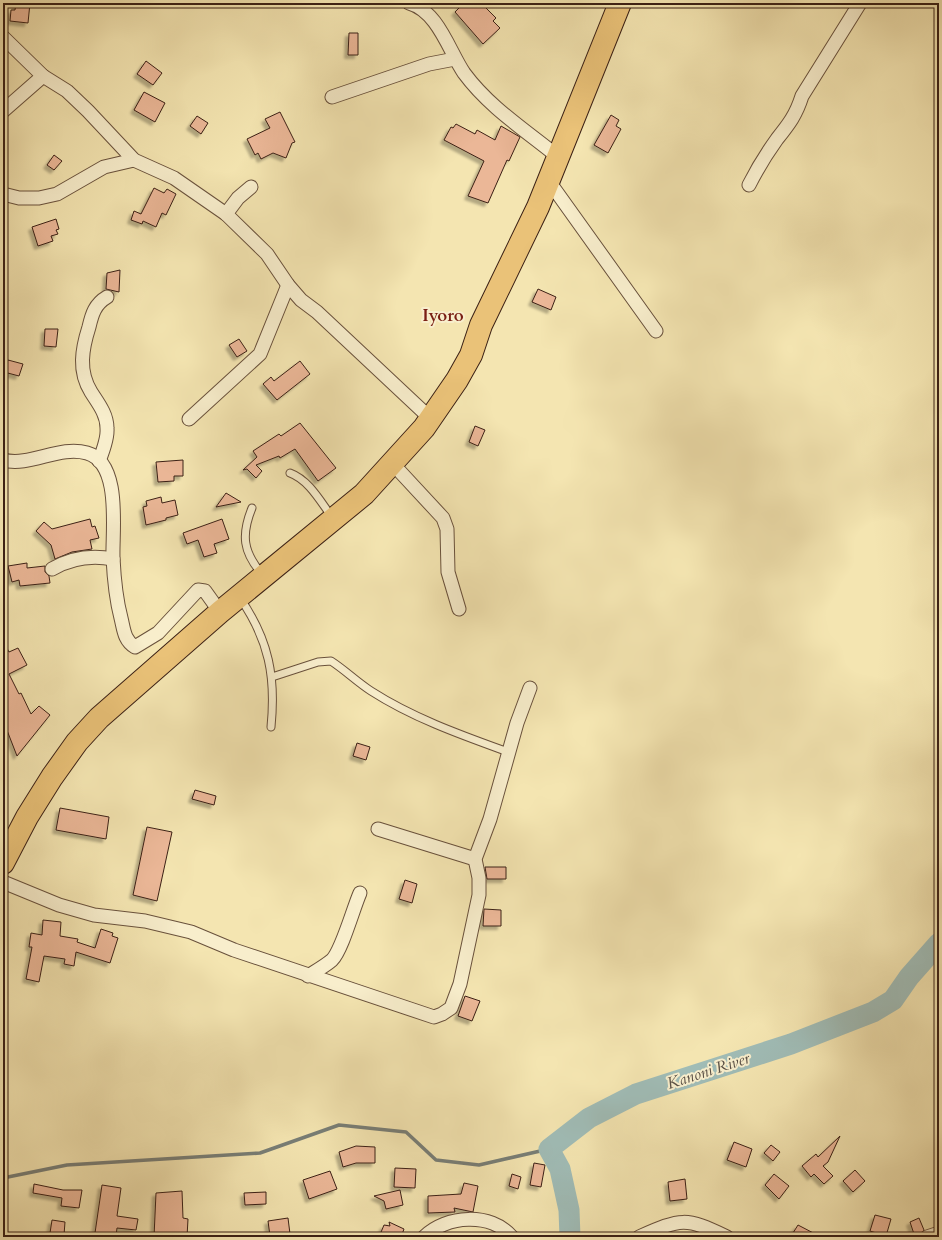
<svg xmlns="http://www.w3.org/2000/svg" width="942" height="1240" viewBox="0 0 942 1240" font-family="Cardo,serif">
  <defs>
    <filter id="shadow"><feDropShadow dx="-3.5" dy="3.5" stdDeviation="1" flood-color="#0004"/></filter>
  </defs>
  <rect width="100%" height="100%" fill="#f4e5b1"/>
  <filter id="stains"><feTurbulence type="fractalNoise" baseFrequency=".005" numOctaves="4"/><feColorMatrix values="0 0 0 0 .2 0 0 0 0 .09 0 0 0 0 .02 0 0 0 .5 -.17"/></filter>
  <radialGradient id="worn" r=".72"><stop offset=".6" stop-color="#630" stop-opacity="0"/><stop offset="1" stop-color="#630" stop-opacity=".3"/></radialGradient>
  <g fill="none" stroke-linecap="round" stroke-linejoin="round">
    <!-- stream -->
    <polyline stroke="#787e76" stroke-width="3.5" points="3,1178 67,1165 260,1153 339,1125 406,1132 436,1160 479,1165 549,1149"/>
    <!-- river -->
    <polyline stroke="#a0bcb6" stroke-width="21" points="570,1237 569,1210 560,1169 549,1149 589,1118 636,1094 791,1044 873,1012 893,1000 909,977 939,943"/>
  </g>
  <!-- building -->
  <g fill="#ebb797" stroke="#3b2015" filter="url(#shadow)">
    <polygon points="16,3 30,3 28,23 10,21 11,10 15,10"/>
    <polygon points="464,3 481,3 496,18 493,21 500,28 483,44 455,12"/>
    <polygon points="349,33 358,33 358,55 348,55"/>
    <polygon points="146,61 162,73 153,85 137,74"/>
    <polygon points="144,92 165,103 155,122 134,110"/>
    <polygon points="280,112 295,142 292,143 286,158 273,153 261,159 258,153 255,155 247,139 270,128 265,119"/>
    <polygon points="611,115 619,120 616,126 621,129 608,153 594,145"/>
    <polygon points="197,116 208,123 201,134 190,126"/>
    <polygon points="456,124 475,134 477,130 495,140 501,126 520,137 509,161 507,160 488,203 468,196 484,161 444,140 451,127 453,128"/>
    <polygon points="54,155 62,161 54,170 47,165"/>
    <polygon points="154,188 164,193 167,189 176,194 166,215 162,213 156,227 143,221 142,224 131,220 134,211 141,214"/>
    <polygon points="56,219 59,229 56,230 58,234 51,236 53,241 38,246 32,227"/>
    <polygon points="120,270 119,292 106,289 107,273"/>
    <polygon points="538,289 556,297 551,310 532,302"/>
    <polygon points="45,329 58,329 56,347 44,346"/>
    <polygon points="239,339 247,351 237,357 229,345"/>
    <polygon points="8,360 23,364 19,376 4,372"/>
    <polygon points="300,361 310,374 277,400 263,384 271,377 274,381"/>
    <polygon points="300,423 336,468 318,481 295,449 280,458 279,456 256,465 262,471 256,478 247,469 243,470 257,457 253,451 279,434 281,436"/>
    <polygon points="475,426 485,430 478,446 469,442"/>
    <polygon points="183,460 183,476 174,476 174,481 158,482 156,462"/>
    <polygon points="226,493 241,502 216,507"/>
    <polygon points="161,497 162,503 175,500 178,515 166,518 166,520 146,525 143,507 147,506 146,501"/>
    <polygon points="90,519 92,527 95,526 99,538 90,540 92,549 72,552 55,559 51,545 36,531 44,522 52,529"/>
    <polygon points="222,519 229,539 214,544 217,553 204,557 198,540 187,544 183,533"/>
    <polygon points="27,563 27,568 45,566 45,572 49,576 50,583 20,586 19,580 12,582 8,566"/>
    <polygon points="3,641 9,652 18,648 27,665 9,674 19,694 21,693 31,714 39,706 50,715 17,756 3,720"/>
    <polygon points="357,743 370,747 366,760 353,756"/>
    <polygon points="195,790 216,796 214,805 192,799"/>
    <polygon points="60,808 109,817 106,839 56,830"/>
    <polygon points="147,827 172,832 157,901 133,895"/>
    <polygon points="485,867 506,867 506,879 487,879"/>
    <polygon points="405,880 417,884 412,903 399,899"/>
    <polygon points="484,909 501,910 501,926 483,926"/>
    <polygon points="43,920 61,922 60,936 78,939 77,942 95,948 101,929 113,933 112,936 118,938 110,963 76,952 74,966 64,964 65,959 44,956 39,982 26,979 32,947 29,947 31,933 42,935"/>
    <polygon points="465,996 480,1001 472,1021 458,1016"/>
    <polygon points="840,1136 828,1162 823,1166 833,1176 824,1184 814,1174 811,1177 802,1166 816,1154 818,1157"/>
    <polygon points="734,1142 752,1149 746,1167 727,1160"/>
    <polygon points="771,1145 780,1152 773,1161 764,1153"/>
    <polygon points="356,1146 375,1147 375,1163 356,1163 343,1167 339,1152"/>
    <polygon points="534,1163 545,1165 541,1187 530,1185"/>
    <polygon points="395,1168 416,1169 415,1188 394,1187"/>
    <polygon points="855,1170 865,1181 853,1192 843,1181"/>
    <polygon points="330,1171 337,1189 309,1199 303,1180"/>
    <polygon points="512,1174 521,1177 518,1189 509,1186"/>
    <polygon points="774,1174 789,1186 779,1199 765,1185"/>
    <polygon points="685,1179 687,1199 670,1201 668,1182"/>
    <polygon points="464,1183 478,1186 473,1212 454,1208 455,1212 428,1213 428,1196 461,1194"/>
    <polygon points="34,1184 63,1190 82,1190 79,1208 61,1206 62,1198 33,1193"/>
    <polygon points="102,1185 121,1188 117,1216 138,1219 136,1230 117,1228 116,1236 95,1233"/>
    <polygon points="400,1190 403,1205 386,1209 384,1201 374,1196"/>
    <polygon points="182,1191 183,1218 188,1219 187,1237 154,1237 156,1193"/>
    <polygon points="266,1192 266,1204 245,1205 244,1193"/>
    <polygon points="875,1215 891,1219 886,1236 870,1231"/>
    <polygon points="288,1218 290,1234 270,1236 268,1221"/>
    <polygon points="919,1218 924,1230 919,1237 915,1237 910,1222"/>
    <polygon points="52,1220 65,1222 64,1235 50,1233"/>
    <polygon points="389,1222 404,1229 401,1237 379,1237 384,1225 390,1226"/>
    <polygon points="798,1225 821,1237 800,1237 793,1233"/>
  </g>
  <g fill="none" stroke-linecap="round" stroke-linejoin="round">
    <defs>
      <g id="lane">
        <path d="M290 473C309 480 320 501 332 517"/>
        <path d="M252 508C241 535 243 552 262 574"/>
        <path d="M240 598C269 640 276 677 271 727"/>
        <path d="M272 677 318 662 331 661C345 670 357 682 371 691 413 718 461 735 508 752"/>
      </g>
      <g id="street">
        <path d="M409 3C438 11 449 51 464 73 489 107 525 130 557 156"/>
        <polyline points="3,37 43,76 67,91 88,111 134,160 174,178 226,214 267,254 288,285 301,300 317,312 430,418"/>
        <polyline points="332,97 429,64 455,59"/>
        <polyline points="3,111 43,76"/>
        <polyline points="548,180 656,331"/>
        <path d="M749 185C757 169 767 153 777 139 789 124 796 115 802 96L860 3"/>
        <polyline points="3,194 19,198 39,198 57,194 104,167 134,160"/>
        <polyline points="226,214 238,198 251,187"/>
        <polyline points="189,419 260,354 288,285"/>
        <path d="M3 460C31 467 59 445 87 453 122 463 112 531 113 558 114 578 116 599 121 618 124 630 124 640 135 647L158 633 198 590 205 591 220 612"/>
        <path d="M99 461C103 451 108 438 107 428 107 414 98 403 91 392 78 371 82 349 89 327 92 314 95 304 107 297"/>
        <polyline points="392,463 443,518 447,529 448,572 459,609"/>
        <path d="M52 569C71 558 92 555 113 559"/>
        <polyline points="378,829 475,859"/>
        <polyline points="3,882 59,905 94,915 145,921 191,932 234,950 434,1017 442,1014 451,1008 460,984 479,895 479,878 475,859 490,819 517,723 530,688"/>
        <path d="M308 976C316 971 325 966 332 960 342 950 353 909 360 893"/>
        <path d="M424 1237C446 1215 491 1212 512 1237"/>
        <path d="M639 1237C682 1218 685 1217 727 1237"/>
        <polyline points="927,1237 939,1233"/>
      </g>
      <polyline id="highway" points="3,863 27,817 52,777 77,742 99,718 220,612 364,494 424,428 457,380 471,355 481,325 538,207 620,3"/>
    </defs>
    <!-- lane casing -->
    <use href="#lane" stroke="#69513c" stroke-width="9"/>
    <!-- street casing -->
    <use href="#street" stroke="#69513c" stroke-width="15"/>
    <!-- highway casing -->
    <use href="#highway" stroke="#3b2015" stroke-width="24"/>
    <!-- lane -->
    <use href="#lane" stroke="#f8eecc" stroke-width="7"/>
    <!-- street -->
    <use href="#street" stroke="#f8eecc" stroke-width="13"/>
    <!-- highway -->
    <use href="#highway" stroke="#eac278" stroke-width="22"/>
  </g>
  <g text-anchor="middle" stroke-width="4" stroke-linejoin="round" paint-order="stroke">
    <!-- water labels -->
    <g font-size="16" font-style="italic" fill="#594f45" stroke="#f8eecc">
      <text transform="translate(708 1070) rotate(-18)" y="6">Kanoni River</text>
    </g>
    <!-- quarter labels -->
    <g font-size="17" font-weight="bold" fill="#7a1f14" stroke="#f8eecc">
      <text x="443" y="321">Iyoro</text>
    </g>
  </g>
  <!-- margin -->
  <rect width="942" height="1240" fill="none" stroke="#f4e5b1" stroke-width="16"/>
  <rect x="4" y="4" width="934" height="1232" fill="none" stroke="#3b2015" stroke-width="2"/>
  <rect x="8" y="8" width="926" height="1224" fill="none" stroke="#3b2015"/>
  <rect width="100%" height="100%" filter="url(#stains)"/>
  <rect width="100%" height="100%" fill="url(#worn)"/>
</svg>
